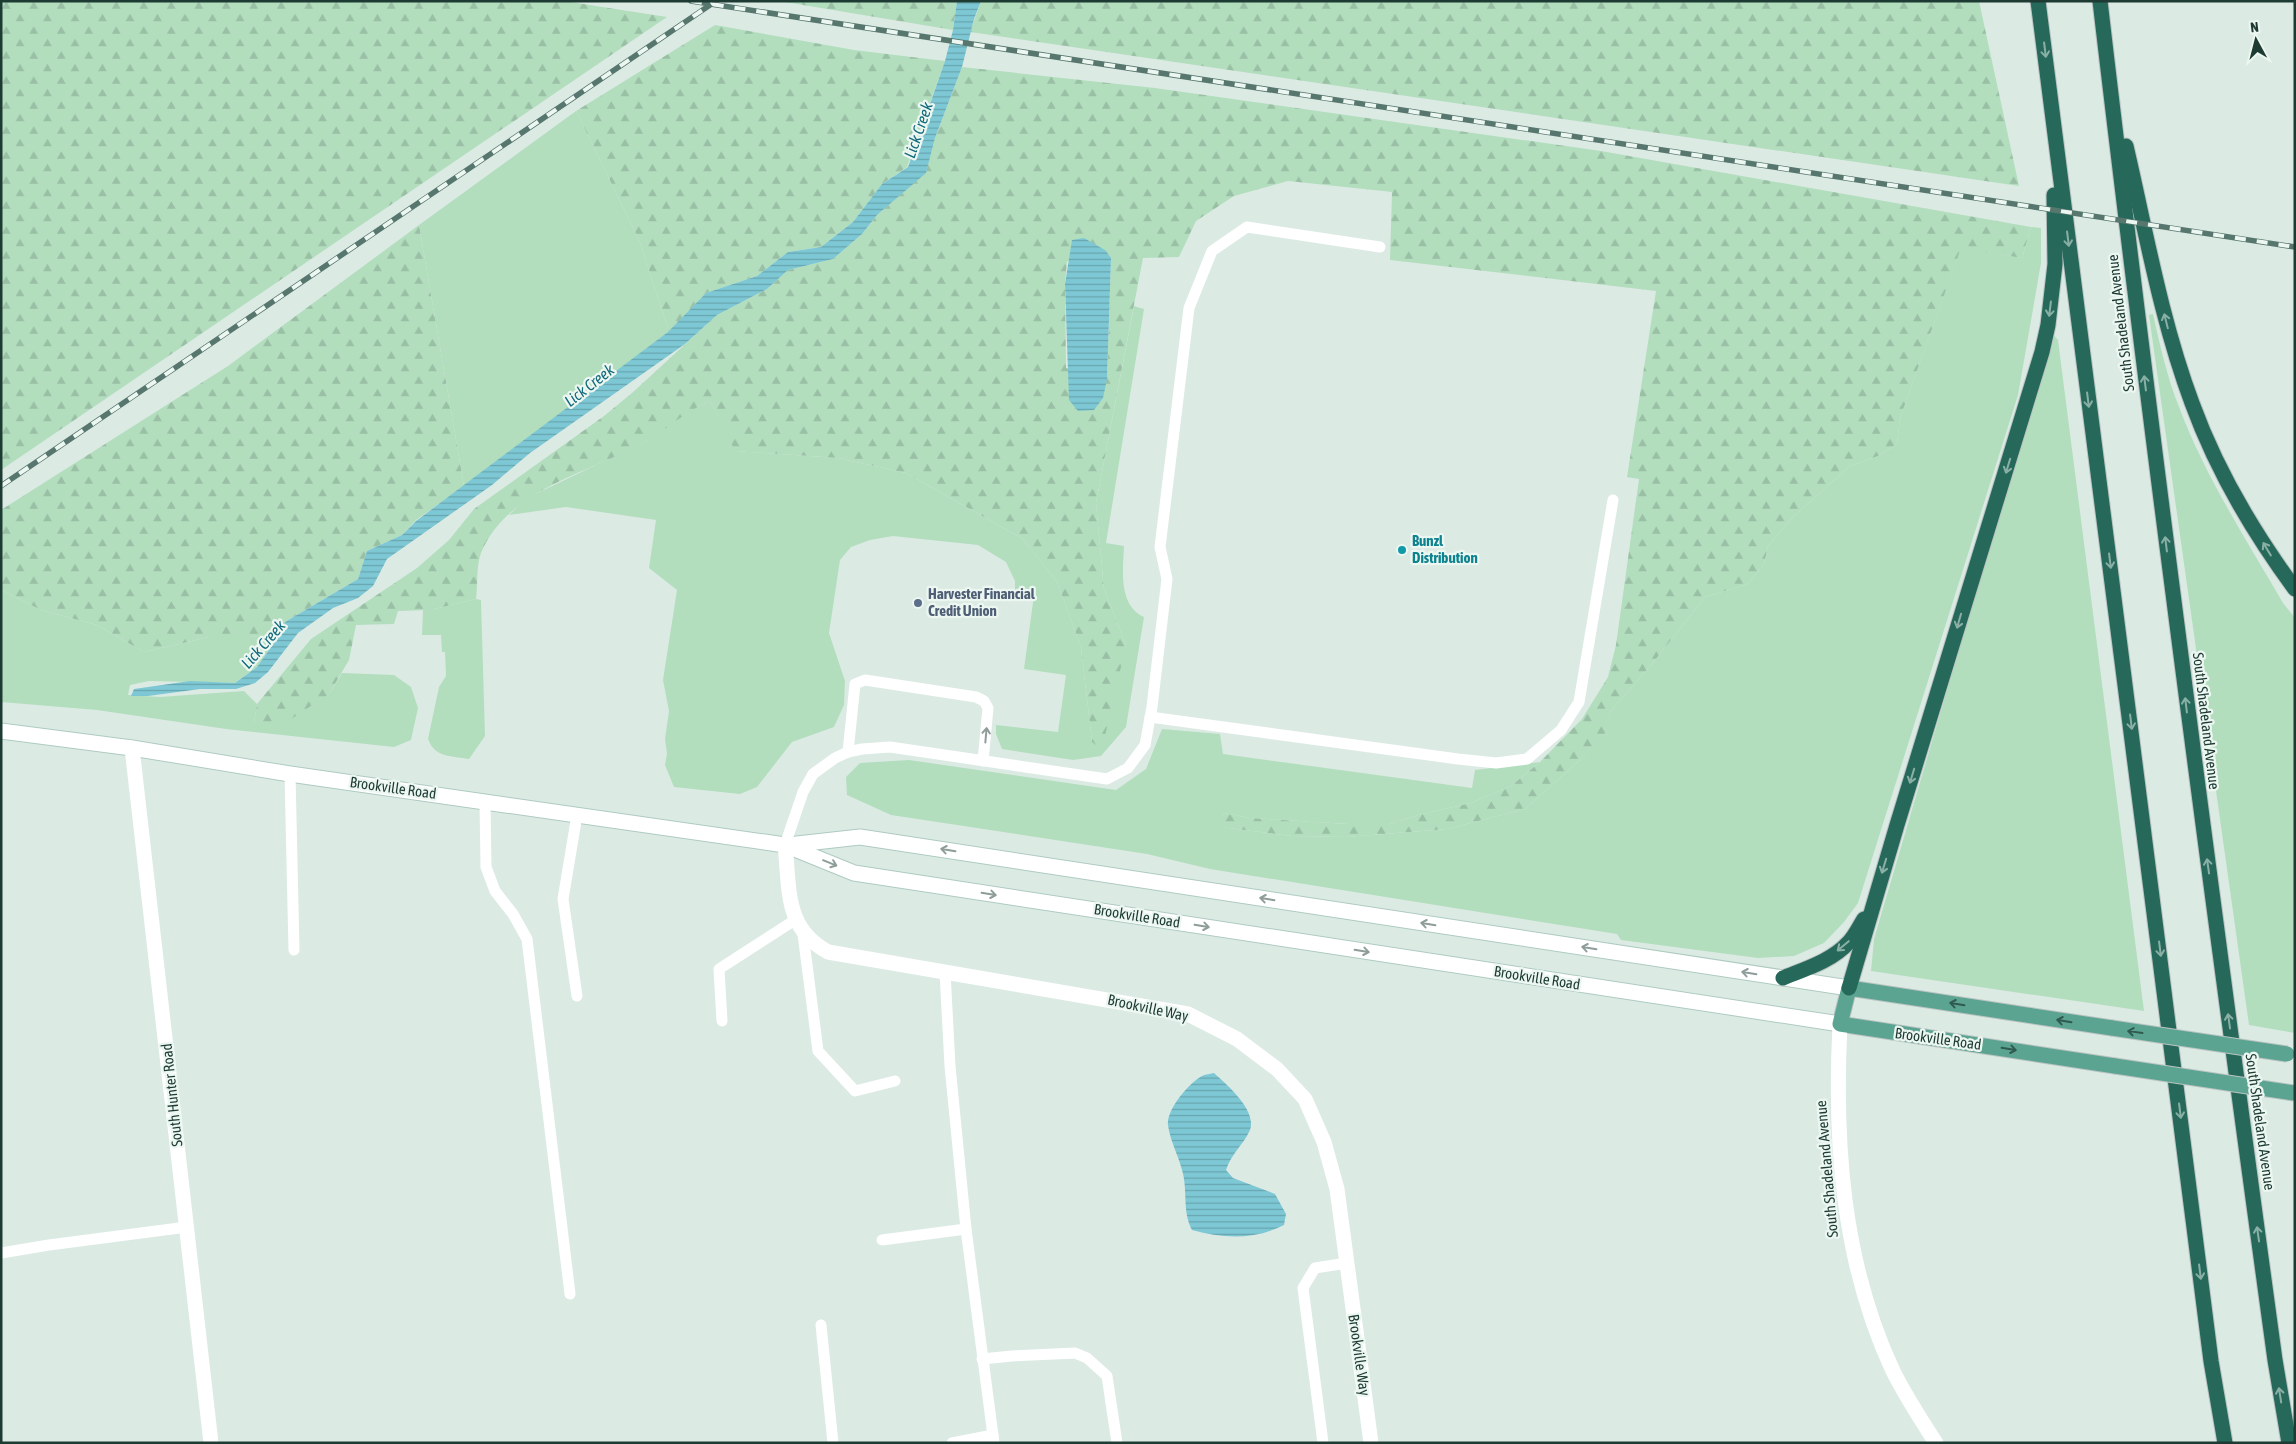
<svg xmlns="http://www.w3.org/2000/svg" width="2296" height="1444" viewBox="0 0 2296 1444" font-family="'Asap Condensed',sans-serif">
  <defs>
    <pattern id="forest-firs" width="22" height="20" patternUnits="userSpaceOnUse" patternTransform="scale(1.25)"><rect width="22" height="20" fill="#b2debe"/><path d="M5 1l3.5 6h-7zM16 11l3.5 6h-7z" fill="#99bfa4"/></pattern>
    <pattern id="water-rules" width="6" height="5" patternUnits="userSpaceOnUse" patternTransform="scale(1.25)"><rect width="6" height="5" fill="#7ec8d6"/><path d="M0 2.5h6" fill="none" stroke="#67a4ae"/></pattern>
  </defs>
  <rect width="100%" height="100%" fill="#dceae4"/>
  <!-- green -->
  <g fill="#b2debe">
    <polygon points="576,111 640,242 669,332 464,486 419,225"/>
    <polygon points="2031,227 2041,228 2041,263 2018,395 1858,903 1844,922 1824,943 1794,956 1758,958 1621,940 1617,934 1210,869 1147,854 891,815 847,795 846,777 860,763 909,760 1116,790 1146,769 1162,729 1220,734 1223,754 1472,788 1475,770 1540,762 1511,786 1471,803 1418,815 1390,824 1349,824 1250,818 1224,813 1222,827 1292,836 1346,837 1447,829 1525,809 1579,761 1608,729 1610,712 1652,664 1705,597 1748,584 1764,564 1768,546 1793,517 1850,466 1878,456 1897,444 1900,418 1961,247 2022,258"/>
    <path d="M1134 306 1144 309 1106 543 1124 546C1123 570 1118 605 1144 617L1126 727 1101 756 1073 760 1002 749 996 734V725L1058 732 1066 675 1024 669 1034 595 1015 592V581L1006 562 978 545 893 536 870 540 851 547 840 560 829 633 845 681 844 705 834 727 792 742 757 787 740 794 674 787 665 765 667 754 665 739 669 711 663 680 677 590 649 568 656 520 566 507 509 515 525 499 646 441 690 410 710 401 736 451 838 458 906 473 1023 539 1057 582 1081 647 1092 742 1126 645 1104 589 1096 503Z"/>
    <path d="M2153 314C2160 345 2167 377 2179 407 2205 476 2246 539 2283 603L2295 618V1033L2249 1025 2149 315Z"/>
    <polygon points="2052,333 2058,340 2144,1011 1871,971 1874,939"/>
    <polygon points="1,590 41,610 97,625 144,652 209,637 250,637 281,633 257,667 235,683 149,681 130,685 128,695 160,697 244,691 257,704 254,723 329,694 342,673 394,675 411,687 418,708 411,740 394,747 226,729 97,710 1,702"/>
    <path d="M476 599 481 600 485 736 469 759C452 756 435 758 428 739L439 687 446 676 445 652H442L441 635H422L423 610H430Z"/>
  </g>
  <!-- forest -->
  <g fill="url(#forest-firs)" fill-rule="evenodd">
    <polygon points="1,1 564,1 667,17 1,470"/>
    <polygon points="779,1 957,1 953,30"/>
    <polygon points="981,1 1979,1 2019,186 970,32"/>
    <polygon points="715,25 854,50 945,61 907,167 882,184 853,222 821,247 788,252 757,276 706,293 669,332 640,242 576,111"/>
    <path d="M962 67 1155 88 1601 151 2031 227 2022 258 1961 248 1900 418 1897 444 1878 456 1850 466 1793 517 1768 546 1764 564 1748 584 1705 597 1652 664 1610 712 1609 729 1579 761 1525 809 1447 829 1346 837 1292 836 1221 827 1224 813 1250 818 1349 824H1390L1418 815 1471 803 1511 786 1540 762 1582 719 1608 677 1616 645 1639 479 1627 477 1656 291 1390 260 1392 192 1288 181 1234 196 1196 221 1179 257 1143 258 1096 503 1104 589 1126 645 1102 749 1092 742 1081 647 1057 582 1023 539 906 473 838 458 735 451 710 401C684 412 670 427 646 441 591 473 508 488 481 553 476 566 478 585 476 599L430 610 398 611 394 624 356 625 349 660 329 694 276 729 254 723 257 704 311 639 417 568 449 540 474 509 604 416 632 393 717 315 767 289 788 270 833 259 862 234 877 215 926 172 935 138ZM1111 258 1107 379 1066 368 1065 284 1067 261Z"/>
    <polygon points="419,225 464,486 416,520 402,535 367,551 358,579 285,622 281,633 250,637 209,637 144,652 97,625 41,610 1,590 1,510 228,366"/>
  </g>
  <!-- water -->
  <g fill="url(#water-rules)">
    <polygon points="957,1 981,1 974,19 962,67 935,138 926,173 877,215 862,234 833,259 788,270 767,289 717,315 685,344 530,453 492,485 387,559 373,586 358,598 333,608 298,633 268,672 255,683 236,689 200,689 148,696 131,696 134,689 190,681 235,683 257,667 281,633 285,622 358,579 367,551 402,535 416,521 668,332 706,293 757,276 788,252 821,247 853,222 882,184 908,167 945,61 953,30"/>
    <polygon points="1084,238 1105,250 1111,258 1107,379 1103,398 1094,410 1078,411 1069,400 1065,284 1072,240"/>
    <path d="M1214 1073C1227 1085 1257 1110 1250 1130 1244 1144 1231 1154 1226 1170L1233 1178 1275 1194 1286 1214 1284 1225C1254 1240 1224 1239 1192 1230 1182 1211 1188 1190 1182 1170 1178 1154 1170 1141 1168 1125 1166 1110 1189 1083 1202 1076 1206 1074 1211 1074 1214 1073Z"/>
  </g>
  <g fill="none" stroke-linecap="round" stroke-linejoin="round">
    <defs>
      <g id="secondary">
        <polyline points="1,731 132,748 290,774 785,845 854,873 1840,1024"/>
        <polyline points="788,845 860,837 1849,988"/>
      </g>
      <polyline id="primary" points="2112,1028 1849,988 1840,1024 2115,1066"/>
      <g id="motorway">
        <polyline points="2038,1 2211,1361 2225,1443"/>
        <path d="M2100 1C2153 455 2213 907 2275 1360L2289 1443"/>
        <path d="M2126 146C2146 232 2161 320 2192 403 2216 469 2253 532 2295 589"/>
        <path d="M1783 978C1805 969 1832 961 1849 942 1855 936 1859 927 1864 919"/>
        <polyline points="1849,988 1897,825 2042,352 2048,325 2055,264 2054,195"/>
      </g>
    </defs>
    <!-- secondary casing -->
    <use href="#secondary" stroke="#aecbc1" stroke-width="17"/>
    <!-- primary casing -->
    <use href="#primary" stroke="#bbc4c2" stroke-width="17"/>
    <!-- motorway casing -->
    <use href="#motorway" stroke="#bbc4c2" stroke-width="17"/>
    <!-- service -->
    <g stroke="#fff" stroke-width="11">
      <polyline points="1150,717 1458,759 1496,763 1527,759 1561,730 1579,702 1613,500"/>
      <polyline points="848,752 855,684 865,680 976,697 984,701 988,708 983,761"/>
      <polyline points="290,774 294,950"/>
      <polyline points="485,802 486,867 495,891 513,914 527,939 570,1294"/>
      <polyline points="785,845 803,792 813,774 835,758 848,752 862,749 890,747 1107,779 1128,768 1145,745 1152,707 1167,579 1160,547 1189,308 1212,251 1247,227 1380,247"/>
      <polyline points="803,934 818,1051 855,1091 895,1081"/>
      <polyline points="577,996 563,899 577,815"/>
      <polyline points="722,1021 719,969 795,920"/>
      <polyline points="966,1229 994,1443"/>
      <polyline points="882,1240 966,1229 950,1066 945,972"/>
      <polyline points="1,1253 49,1245 187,1227"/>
      <polyline points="821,1325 833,1443"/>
      <polyline points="982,1359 1012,1356 1075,1353 1087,1358 1107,1376 1117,1443"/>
      <polyline points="952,1443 993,1435"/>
      <polyline points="1323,1443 1303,1288 1315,1268 1347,1263"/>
    </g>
    <!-- minor -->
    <g stroke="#fff" stroke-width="15">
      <path d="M785 845C790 890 784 928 828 952L1188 1014 1237 1039 1277 1069 1305 1099 1324 1142 1337 1189 1371 1443"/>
      <path d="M1840 1024C1834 1142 1842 1262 1893 1371 1905 1395 1921 1420 1936 1443"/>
    </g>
    <!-- tertiary -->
    <polyline stroke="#fff" stroke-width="15" points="132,748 211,1443"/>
    <!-- secondary -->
    <use href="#secondary" stroke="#fff" stroke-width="15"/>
    <!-- primary -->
    <use href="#primary" stroke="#5ca492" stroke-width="15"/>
    <!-- motorway -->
    <use href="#motorway" stroke="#26695b" stroke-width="15"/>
    <defs>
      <g id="rail">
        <polyline points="691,1 2295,247"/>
        <polyline points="1,486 713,3"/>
      </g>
    </defs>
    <!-- rail casing -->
    <use href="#rail" stroke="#57776e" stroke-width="5.5"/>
    <!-- rail -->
    <use href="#rail" stroke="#edf7f2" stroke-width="4" stroke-dasharray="11" stroke-linecap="butt"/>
    <defs>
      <g id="primary-bridge">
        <polyline points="2112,1028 2287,1054"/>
        <polyline points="2115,1066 2294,1093"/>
      </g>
    </defs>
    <!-- primary-bridge casing -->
    <use href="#primary-bridge" stroke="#bbc4c2" stroke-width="17" stroke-linecap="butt"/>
    <!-- primary-bridge -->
    <use href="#primary-bridge" stroke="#5ca492" stroke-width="15"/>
  </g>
  <!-- one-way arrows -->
  <defs><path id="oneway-shaft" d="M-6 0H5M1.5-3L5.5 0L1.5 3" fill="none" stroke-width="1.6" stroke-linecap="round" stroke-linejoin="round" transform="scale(1.25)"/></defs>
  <g stroke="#8ab0a6">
    <use href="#oneway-shaft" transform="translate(2045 50) rotate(83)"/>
    <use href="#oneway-shaft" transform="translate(2068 239) rotate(83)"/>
    <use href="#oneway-shaft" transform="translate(2050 309) rotate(97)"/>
    <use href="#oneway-shaft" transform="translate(2166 321) rotate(-104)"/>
    <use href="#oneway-shaft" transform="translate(2145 383) rotate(-97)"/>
    <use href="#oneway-shaft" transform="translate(2088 400) rotate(83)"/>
    <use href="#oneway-shaft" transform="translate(2008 466) rotate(107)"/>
    <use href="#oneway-shaft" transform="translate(2166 544) rotate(-97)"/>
    <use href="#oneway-shaft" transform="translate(2267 549) rotate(-121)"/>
    <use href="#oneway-shaft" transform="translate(2110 561) rotate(83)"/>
    <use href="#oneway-shaft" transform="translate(1959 621) rotate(106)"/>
    <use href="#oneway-shaft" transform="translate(2186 705) rotate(-97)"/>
    <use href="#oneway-shaft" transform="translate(2131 722) rotate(83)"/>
    <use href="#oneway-shaft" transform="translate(1912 776) rotate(107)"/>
    <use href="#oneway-shaft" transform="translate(1884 866) rotate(107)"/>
    <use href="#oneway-shaft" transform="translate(2208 866) rotate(-98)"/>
    <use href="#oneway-shaft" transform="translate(1843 946) rotate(140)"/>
    <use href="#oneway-shaft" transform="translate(2160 949) rotate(83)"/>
    <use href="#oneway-shaft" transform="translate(2229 1021) rotate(-98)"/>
    <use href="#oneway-shaft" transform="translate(2180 1111) rotate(83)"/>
    <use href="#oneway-shaft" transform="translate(2258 1234) rotate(-98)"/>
    <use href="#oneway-shaft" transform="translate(2200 1272) rotate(83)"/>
    <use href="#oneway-shaft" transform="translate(2280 1395) rotate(-99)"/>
  </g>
  <g stroke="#8e9d99">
    <use href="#oneway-shaft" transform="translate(986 735) rotate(-85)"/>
    <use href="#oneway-shaft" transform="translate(948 850) rotate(-171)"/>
    <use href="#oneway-shaft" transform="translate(830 863) rotate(22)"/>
    <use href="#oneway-shaft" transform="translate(989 894) rotate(9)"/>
    <use href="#oneway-shaft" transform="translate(1267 899) rotate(-171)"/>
    <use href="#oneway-shaft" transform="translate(1428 924) rotate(-171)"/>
    <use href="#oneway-shaft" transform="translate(1202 926) rotate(9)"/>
    <use href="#oneway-shaft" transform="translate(1589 948) rotate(-171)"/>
    <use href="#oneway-shaft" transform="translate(1362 951) rotate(9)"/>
    <use href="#oneway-shaft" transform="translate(1749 973) rotate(-171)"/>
  </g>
  <g stroke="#305a50">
    <use href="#oneway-shaft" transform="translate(1957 1004) rotate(-171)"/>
    <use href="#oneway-shaft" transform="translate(2064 1021) rotate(-171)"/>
    <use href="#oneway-shaft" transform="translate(2135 1032) rotate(-172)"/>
    <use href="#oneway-shaft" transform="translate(2009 1049) rotate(9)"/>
  </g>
  <!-- markers -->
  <circle fill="#0f9aa8" stroke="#edf7f2" stroke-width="2" cx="1402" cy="550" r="5"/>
  <circle fill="#5c6f8a" stroke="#edf7f2" stroke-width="2" cx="918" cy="603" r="5"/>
  <g text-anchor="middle" stroke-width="4.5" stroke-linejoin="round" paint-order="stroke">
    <!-- street labels -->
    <g font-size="15" fill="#1d3b33" stroke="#edf7f2">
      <text transform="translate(2121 323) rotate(-97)" y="5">South Shadeland Avenue</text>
      <text transform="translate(2206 721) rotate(83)" y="5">South Shadeland Avenue</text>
      <text transform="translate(393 788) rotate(8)" y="5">Brookville Road</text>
      <text transform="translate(1137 916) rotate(9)" y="5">Brookville Road</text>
      <text transform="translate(1537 978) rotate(9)" y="5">Brookville Road</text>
      <text transform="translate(1148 1008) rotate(12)" y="5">Brookville Way</text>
      <text transform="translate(1938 1039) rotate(8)" y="5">Brookville Road</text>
      <text transform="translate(172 1095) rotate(-96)" y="5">South Hunter Road</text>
      <text transform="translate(2260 1122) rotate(82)" y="5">South Shadeland Avenue</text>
      <text transform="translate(1827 1169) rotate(-95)" y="5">South Shadeland Avenue</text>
      <text transform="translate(1359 1355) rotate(82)" y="5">Brookville Way</text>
    </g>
    <!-- culture labels -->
    <g font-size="15" font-weight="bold" fill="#0d838f" stroke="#edf7f2" text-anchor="start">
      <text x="1412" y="546">Bunzl<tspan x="1412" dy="17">Distribution</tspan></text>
    </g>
    <!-- service labels -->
    <g font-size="15" font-weight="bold" fill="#4e5e75" stroke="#edf7f2" text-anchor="start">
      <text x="928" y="599">Harvester Financial<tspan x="928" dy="17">Credit Union</tspan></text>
    </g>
    <!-- water labels -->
    <g font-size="16" font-style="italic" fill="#126a7b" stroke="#edf7f2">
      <text transform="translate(918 130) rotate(-71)" y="6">Lick Creek</text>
      <text transform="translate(589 385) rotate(-38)" y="6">Lick Creek</text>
      <text transform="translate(263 644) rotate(-49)" y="6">Lick Creek</text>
    </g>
  </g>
  <!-- border -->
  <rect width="2296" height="1444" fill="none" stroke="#1d3b33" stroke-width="5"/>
  <!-- north arrow -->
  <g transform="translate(2256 40) rotate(353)" stroke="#edf7f2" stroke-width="4" paint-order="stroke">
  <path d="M0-4L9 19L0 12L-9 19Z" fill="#1d3b33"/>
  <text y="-8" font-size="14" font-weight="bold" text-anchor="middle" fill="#1d3b33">N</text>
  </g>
</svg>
